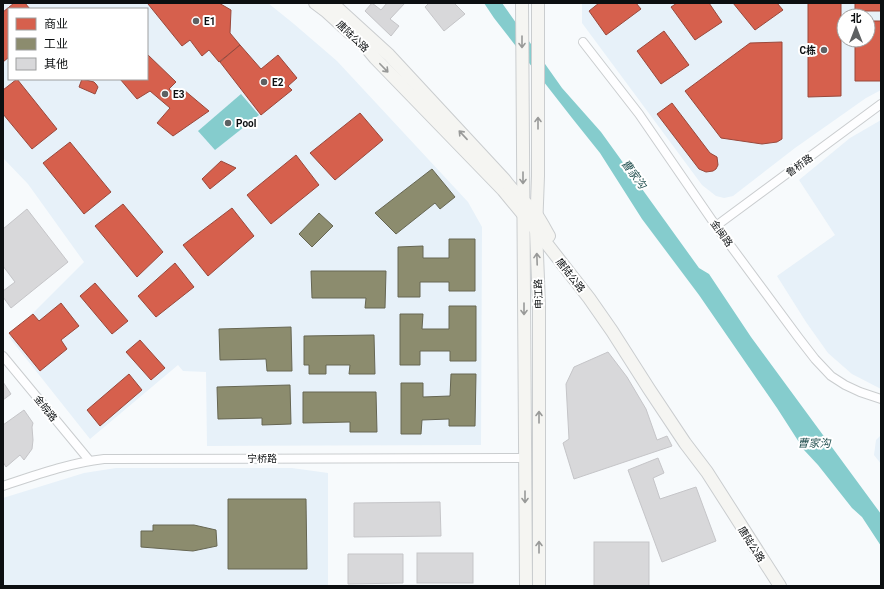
<svg xmlns="http://www.w3.org/2000/svg" width="884" height="589" viewBox="0 0 884 589" font-family="Roboto,'Noto Sans SC',sans-serif">
  <rect width="100%" height="100%" fill="#f7fafc"/>
  <!-- built -->
  <g fill="#e7f1f9" fill-rule="evenodd">
    <path d="M3 3H268L294 24 337 61 468 202 482 227 481 445 207 446 206 372 183 371 178 365 90 439 9 337 84 262 28 184 3 158ZM9 9H147V79H9Z"/>
    <path d="M582 3H881V90L866 98 795 148 733 196 724 198 716 196 702 185 582 23ZM844 16H868V40H844Z"/>
    <polygon points="881,120 881,389 852,374 828,353 806,322 777,276 835,235 799,180 850,138"/>
    <polygon points="881,435 881,464 874,455 876,440"/>
    <polygon points="116,468 292,468 328,473 328,586 3,586 3,498 84,473"/>
  </g>
  <!-- water -->
  <g fill="#85cccd">
    <polygon points="484,3 502,3 562,88 601,132 699,268 709,274 751,337 881,514 881,546 862,517 852,508 818,465 804,450 777,408 699,295 642,219 600,153 572,118 494,18"/>
    <polygon points="241,94 259,115 215,150 198,131"/>
  </g>
  <!-- shops -->
  <g fill="#d6604d" stroke="#99483b">
    <polygon points="14,3 25,3 30,9 9,9 9,57 3,62 3,12"/>
    <polygon points="149,3 219,3 231,10 230,33 240,45 219,62 209,50 202,56 190,40 182,46 148,4"/>
    <polygon points="599,3 636,3 641,9 606,35 589,11"/>
    <polygon points="677,3 709,3 722,22 695,40 671,7"/>
    <polygon points="733,3 777,3 783,10 755,30"/>
    <polygon points="808,3 841,3 841,96 808,97"/>
    <rect x="855" y="3" width="26" height="8"/>
    <polygon points="868,21 881,21 881,81 855,81 855,40 868,40"/>
    <polygon points="664,31 689,65 661,84 637,51"/>
    <polygon points="782,42 782,139 777,142 762,144 721,138 685,91 750,43"/>
    <polygon points="240,45 261,69 278,55 297,78 288,86 292,90 261,115 220,62"/>
    <polygon points="147,54 176,82 169,89 179,97 184,90 209,111 173,136 157,123 170,108 150,91 137,99 120,79 147,79"/>
    <polygon points="17,79 57,129 32,149 3,114 3,90"/>
    <polygon points="82,79 94,82 96,84 98,87 95,94 79,87"/>
    <polygon points="672,103 710,153 717,157 718,165 716,169 713,171 706,172 699,169 657,114"/>
    <polygon points="360,113 383,140 335,180 310,153"/>
    <polygon points="70,142 111,192 84,214 43,163"/>
    <polygon points="296,155 319,185 271,224 247,195"/>
    <polygon points="221,161 236,168 210,189 202,179"/>
    <polygon points="123,204 163,252 137,277 95,226"/>
    <polygon points="232,208 254,236 208,276 183,245"/>
    <polygon points="175,263 194,287 156,317 138,296"/>
    <polygon points="95,283 128,321 112,334 80,296"/>
    <polygon points="61,303 79,326 61,340 67,349 40,371 9,333 33,314 39,321"/>
    <polygon points="140,340 165,368 151,380 126,352"/>
    <polygon points="129,374 142,390 100,426 87,410"/>
  </g>
  <!-- industry -->
  <g fill="#8c8c6e" stroke="#666652">
    <polygon points="432,169 455,197 440,209 435,203 396,234 375,213"/>
    <polygon points="319,213 333,226 312,247 299,234"/>
    <polygon points="449,239 475,239 475,291 449,291 449,282 420,282 420,297 398,297 398,247 423,246 423,258 449,258"/>
    <polygon points="311,271 386,271 385,308 365,308 366,298 312,298"/>
    <polygon points="449,306 476,306 476,361 450,361 450,351 420,351 420,365 400,365 400,314 423,314 422,329 449,329"/>
    <polygon points="291,327 292,371 267,371 266,359 220,360 219,329"/>
    <polygon points="374,335 375,374 349,374 350,365 326,365 326,374 309,374 309,365 304,365 304,336"/>
    <polygon points="451,374 476,374 475,426 449,426 449,419 422,420 421,434 401,434 401,383 423,383 423,397 450,396"/>
    <polygon points="290,385 291,424 262,425 262,418 218,419 217,387"/>
    <polygon points="303,392 376,392 377,432 350,432 350,422 303,423"/>
    <polygon points="228,499 306,499 307,569 228,569"/>
    <polygon points="153,525 194,525 216,530 217,546 193,551 141,547 141,531 153,531"/>
  </g>
  <!-- building -->
  <g fill="#d8d8da" stroke="#c5c5c8">
    <polygon points="372,3 381,10 387,3 405,3 390,19 399,26 391,36 365,11"/>
    <polygon points="429,3 454,3 465,14 444,31 425,7"/>
    <polygon points="27,209 68,262 11,308 3,297 3,291 15,282 3,266 3,229"/>
    <polygon points="608,352 627,377 646,409 657,440 667,436 672,446 574,479 563,443 569,439 566,384 574,367"/>
    <polygon points="3,382 11,394 3,400"/>
    <polygon points="24,410 33,423 32,427 33,440 32,449 24,460 20,455 6,467 3,462 3,425"/>
    <polygon points="658,458 664,473 653,478 660,499 696,487 716,541 662,562 628,470"/>
    <polygon points="440,502 441,536 354,537 354,503"/>
    <rect x="594" y="542" width="55" height="44"/>
    <rect x="417" y="553" width="56" height="30"/>
    <polygon points="348,554 403,554 403,583 348,584"/>
  </g>
  <g fill="none" stroke-linecap="round" stroke-linejoin="round">
    <defs>
      <g id="street">
        <polyline points="583,42 639,114 716,226 798,337 815,359 831,376 845,385 860,392 881,399"/>
        <polyline points="716,226 881,104"/>
        <polyline points="3,356 89,460"/>
        <path d="M3 486C36 475 69 463 104 459L525 458"/>
      </g>
      <g id="secondary">
        <polyline points="315,3 327,12 349,32 360,40 375,58 503,190 536,230 589,298 612,331 649,389 685,443 707,472 780,586"/>
        <path d="M332 3 389 55 504 179C513 192 526 202 536 214 541 221 545 229 549 236"/>
        <polyline points="522,3 526,586"/>
        <polyline points="538,3 538,176 536,230 539,304 539,586"/>
      </g>
    </defs>
    <!-- street casing -->
    <use href="#street" stroke="#cacdcf" stroke-width="10"/>
    <!-- secondary casing -->
    <use href="#secondary" stroke="#cacdcf" stroke-width="14"/>
    <!-- street -->
    <use href="#street" stroke="#fefeff" stroke-width="8"/>
    <!-- secondary -->
    <use href="#secondary" stroke="#f5f5f2" stroke-width="12"/>
  </g>
  <!-- one-way arrows -->
  <defs><path id="oneway-shaft" d="M-6 0H5M1.5-3L5.5 0L1.5 3" fill="none" stroke-width="1.6" stroke-linecap="round" stroke-linejoin="round"/></defs>
  <g stroke="#989998">
    <use href="#oneway-shaft" transform="translate(522 42) rotate(90)"/>
    <use href="#oneway-shaft" transform="translate(384 68) rotate(46)"/>
    <use href="#oneway-shaft" transform="translate(538 123) rotate(-90)"/>
    <use href="#oneway-shaft" transform="translate(463 135) rotate(-133)"/>
    <use href="#oneway-shaft" transform="translate(523 178) rotate(90)"/>
    <use href="#oneway-shaft" transform="translate(537 259) rotate(-92)"/>
    <use href="#oneway-shaft" transform="translate(524 309) rotate(90)"/>
    <use href="#oneway-shaft" transform="translate(539 417) rotate(-90)"/>
    <use href="#oneway-shaft" transform="translate(525 497) rotate(90)"/>
    <use href="#oneway-shaft" transform="translate(539 547) rotate(-90)"/>
  </g>
  <!-- markers -->
  <g fill="#5e6163" stroke="#fff" stroke-width="1.5">
    <circle cx="196" cy="21" r="4"/>
    <circle cx="824" cy="50" r="4"/>
    <circle cx="264" cy="82" r="4"/>
    <circle cx="165" cy="94" r="4"/>
    <circle cx="228" cy="123" r="4"/>
  </g>
  <g text-anchor="middle" stroke-width="4" stroke-linejoin="round" paint-order="stroke">
    <!-- poi labels -->
    <g font-size="10" font-weight="bold" fill="#0c0f11" stroke="#fff" text-anchor="start">
      <text x="204" y="25">E1</text>
      <text x="816" y="54" text-anchor="end">C栋</text>
      <text x="272" y="86">E2</text>
      <text x="173" y="98">E3</text>
      <text x="236" y="127">Pool</text>
    </g>
    <!-- street labels -->
    <g font-size="10" fill="#0c0f11" stroke="#fff">
      <text transform="translate(353 36) rotate(44)" y="4">唐陆公路</text>
      <text transform="translate(799 165) rotate(-36)" y="4">鲁桥路</text>
      <text transform="translate(722 233) rotate(54)" y="4">金闽路</text>
      <text transform="translate(571 275) rotate(52)" y="4">唐陆公路</text>
      <text transform="translate(538 294) rotate(-92)" y="4">申江路</text>
      <text transform="translate(46 408) rotate(51)" y="4">金皖路</text>
      <text x="262" y="462">宁桥路</text>
      <text transform="translate(752 544) rotate(58)" y="4">唐陆公路</text>
    </g>
    <!-- water labels -->
    <g font-size="11" font-style="italic" fill="#245151" stroke="#fff">
      <text transform="translate(634 174) rotate(53)" y="4">曹家沟</text>
      <text x="814" y="447">曹家沟</text>
    </g>
  </g>
  <!-- border -->
  <rect width="884" height="589" fill="none" stroke="#0c0f11" stroke-width="8"/>
  <!-- legend -->
  <rect x="8" y="8" width="140" height="72" fill="#ffffff" stroke="#9e9fa0"/>
  <rect x="16" y="18" width="20" height="12" fill="#d6604d" stroke="#9e9fa0"/>
  <text x="44" y="28" font-size="12" fill="#0c0f11">商业</text>
  <rect x="16" y="38" width="20" height="12" fill="#8c8c6e" stroke="#9e9fa0"/>
  <text x="44" y="48" font-size="12" fill="#0c0f11">工业</text>
  <rect x="16" y="58" width="20" height="12" fill="#d8d8da" stroke="#9e9fa0"/>
  <text x="44" y="68" font-size="12" fill="#0c0f11">其他</text>
  <!-- north arrow -->
  <g transform="translate(856 28)"><circle r="19" fill="#ffffff" stroke="#9e9fa0"/>
  <path d="M0-3L7 15L0 10L-7 15Z" fill="#5e6163"/>
  <text y="-6" font-size="11" font-weight="bold" text-anchor="middle" fill="#0c0f11">北</text>
  </g>
</svg>
